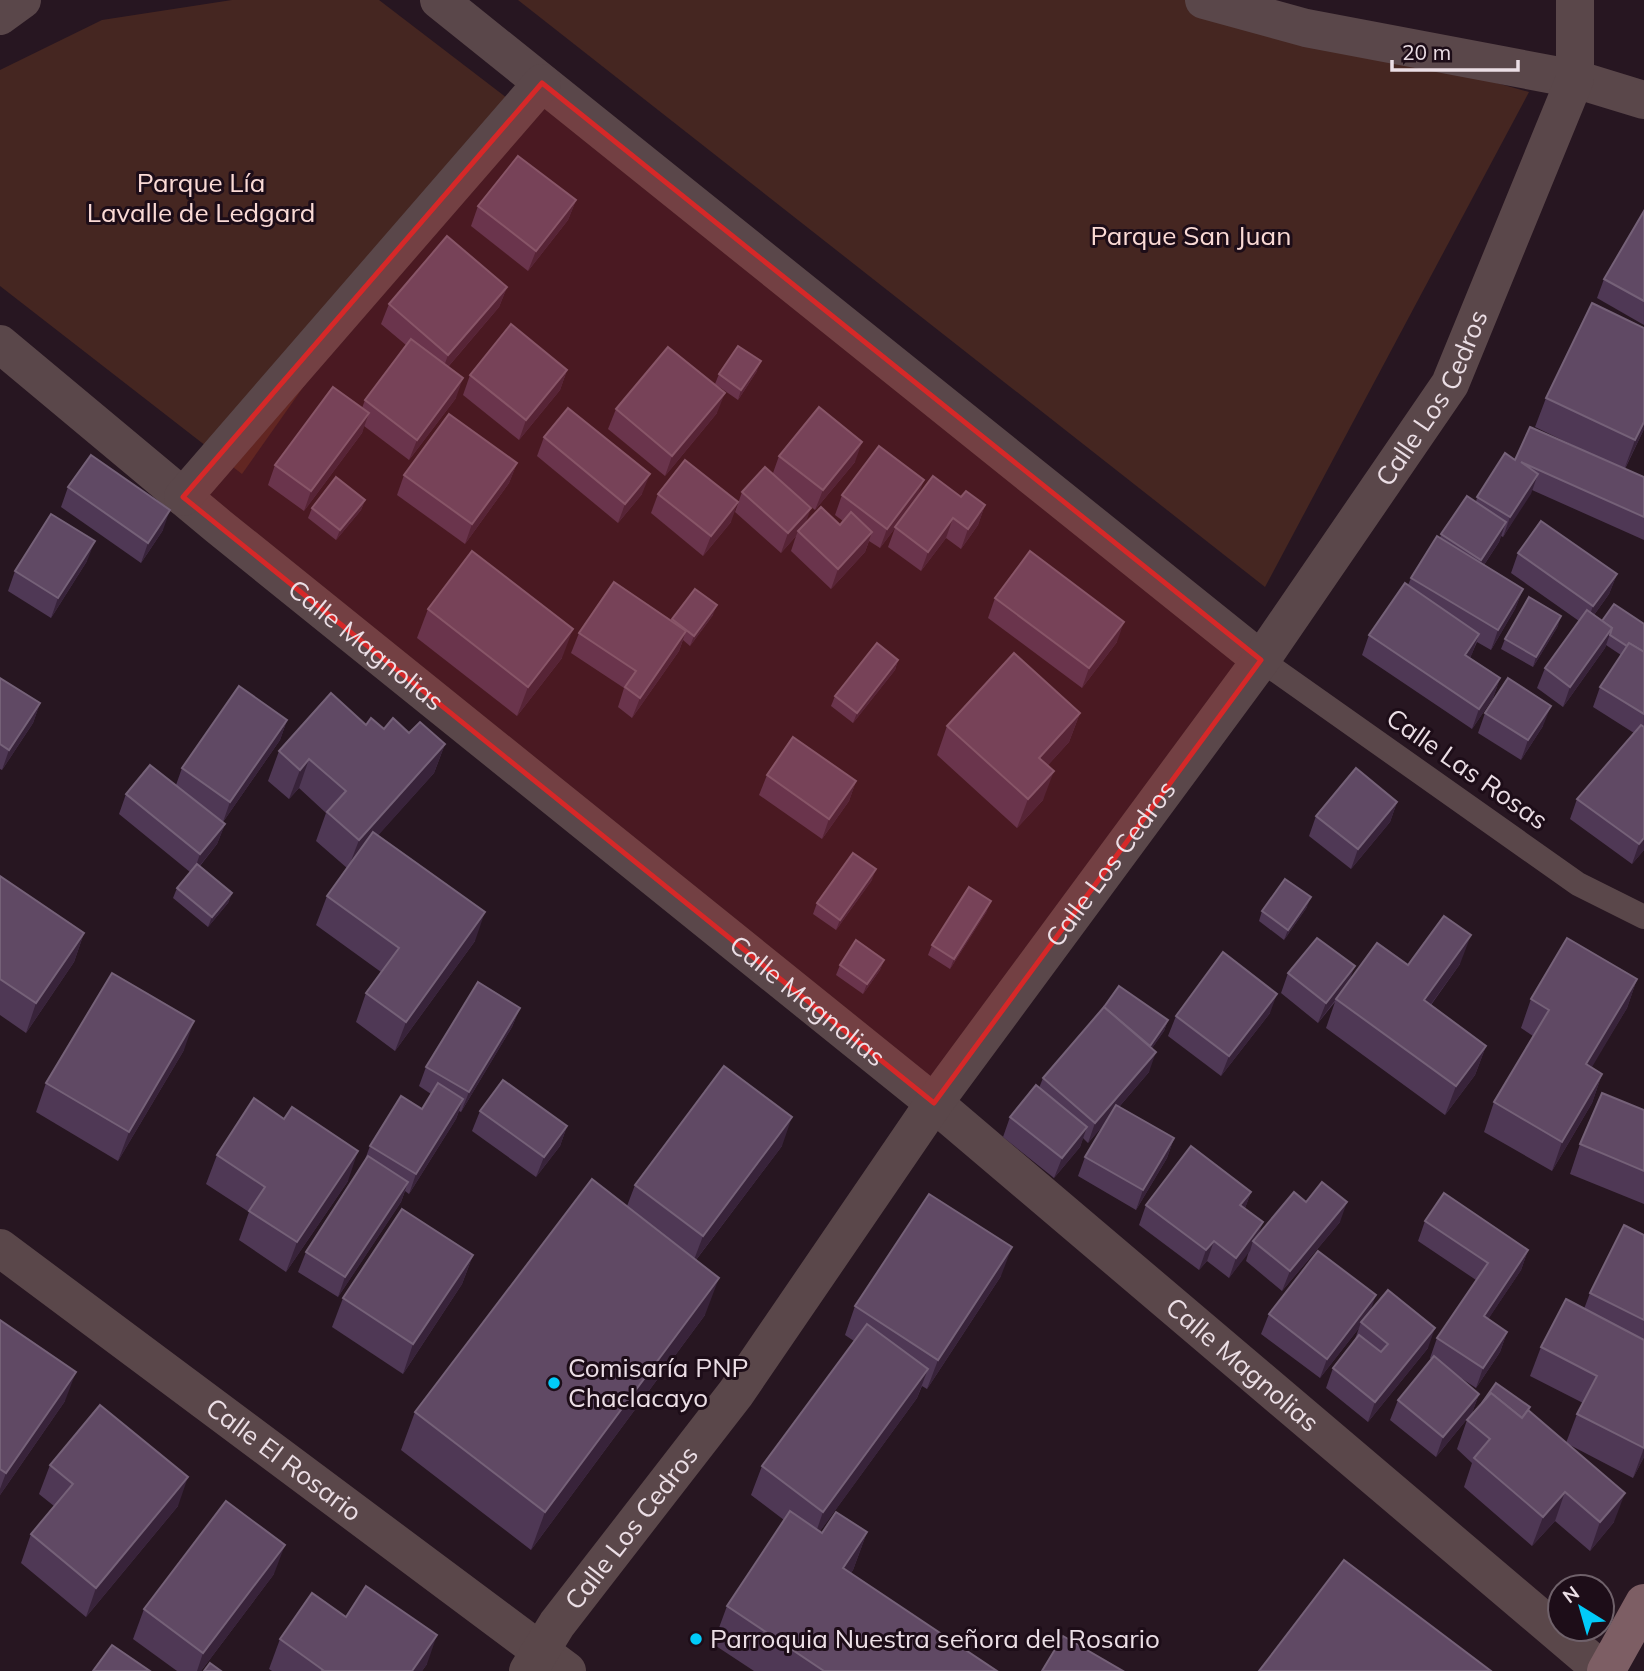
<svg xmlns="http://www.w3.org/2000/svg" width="1644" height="1671" viewBox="0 0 1644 1671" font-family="Mulish,sans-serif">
  <rect width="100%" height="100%" fill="#271621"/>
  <!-- green -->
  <g fill="#452621">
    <polygon points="232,0 379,0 507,98 242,474 0,286 0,70 102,20"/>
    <polygon points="518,0 1203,0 1529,92 1265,587"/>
  </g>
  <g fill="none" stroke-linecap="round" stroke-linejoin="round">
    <!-- lane -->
    <polyline stroke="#5a474a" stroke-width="24" points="1261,660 1578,884 1644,917"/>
    <!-- street -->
    <g stroke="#5a474a" stroke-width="38">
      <polyline points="439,0 1261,660"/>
      <polyline points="1204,0 1306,28 1575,79 1644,100"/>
      <polyline points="0,16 22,0"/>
      <path id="s1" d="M0 344 218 526 934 1103 1603 1671"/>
      <polyline points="183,497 542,83"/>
      <path id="s2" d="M0 1248 567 1671"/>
      <path id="s3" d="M528 1671 557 1624 736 1393 934 1103 1261 660 1450 384 1575 79V0"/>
    </g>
    <!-- secondary -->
    <polyline stroke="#7d5e64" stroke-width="38" points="1606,1671 1644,1603"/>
  </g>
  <!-- wall -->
  <g fill="#4f3855">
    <polygon points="576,200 568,220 528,271 471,226 478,206"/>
    <polygon points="1644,211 1644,325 1597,298 1604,279"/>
    <polygon points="507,287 499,307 448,367 456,398 409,460 364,426 362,433 304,511 268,485 275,465 362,408 365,400 406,345 381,324 389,304"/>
    <polygon points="1644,328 1644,429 1625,469 1644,477 1644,540 1532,490 1503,537 1501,536 1499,542 1484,565 1523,589 1515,609 1491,650 1477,642 1470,658 1500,678 1493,698 1472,729 1362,655 1369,635 1408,585 1411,578 1440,538 1441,534 1476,502 1477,497 1515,460 1589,453 1535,427 1546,398"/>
    <polygon points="567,370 560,390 519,440 463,395 470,375"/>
    <polygon points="757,371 738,400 715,384 719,374"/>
    <polygon points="616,409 717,413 665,476 608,429"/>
    <polygon points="544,437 642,494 618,523 537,456"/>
    <polygon points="779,456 855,462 815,510 798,496 805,523 840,525 843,521 835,515 842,495 961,497 985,505 978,525 961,549 946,538 921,571 888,547 895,528 880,548 869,541 865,552 831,589 791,551 796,536 781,553 735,512 742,492 773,473"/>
    <polygon points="517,463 509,483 465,544 397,495 404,475"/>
    <polygon points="68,487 163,530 141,563 61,507"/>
    <polygon points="658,494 731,522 703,556 651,513"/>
    <polygon points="365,500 361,510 336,540 308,518 312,508"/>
    <polygon points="1518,553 1617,574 1609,594 1594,615 1602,621 1644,624 1644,850 1632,864 1570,819 1577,799 1634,733 1593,707 1600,687 1621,655 1606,645 1605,648 1563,707 1537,688 1545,668 1579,621 1511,573"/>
    <polygon points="87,561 51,618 8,591 15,571"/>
    <polygon points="995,598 1117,642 1082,688 988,618"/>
    <polygon points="428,609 562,658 517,716 417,638"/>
    <polygon points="713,615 690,646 683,640 679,651 632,718 618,707 624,688 571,653 579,633 671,620 672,619"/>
    <polygon points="1558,626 1533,667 1501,649 1505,639"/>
    <polygon points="898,660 895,670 853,723 831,706 835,696"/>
    <polygon points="0,678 40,703 33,723 2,770 0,769"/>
    <polygon points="1080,713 1069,742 1048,765 1043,800 1017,828 937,755 947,726"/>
    <polygon points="1485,713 1543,726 1521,760 1478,733"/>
    <polygon points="287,720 280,740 223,822 212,814 225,824 217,844 200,866 232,893 228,903 208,927 173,898 177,888 190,872 119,814 126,794 176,785 182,768"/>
    <polygon points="366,725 409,733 445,744 434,773 378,835 475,941 395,1051 356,1022 366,993 381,972 316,925 327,896 347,868 316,841 326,813 299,788 289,799 268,781 279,751"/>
    <polygon points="767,775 856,781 849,801 822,839 759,795"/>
    <polygon points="1397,802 1390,822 1351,869 1309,836 1316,816"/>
    <polygon points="0,876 84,933 74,962 26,1033 0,1015"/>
    <polygon points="872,880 836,930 813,914 817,903"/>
    <polygon points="1307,907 1284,940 1259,921 1262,911"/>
    <polygon points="987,911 950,969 928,955 932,945"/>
    <polygon points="884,960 880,970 863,994 836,975 840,965"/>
    <polygon points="1460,964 1431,1005 1486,1046 1475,1075 1445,1115 1326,1028 1335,1002 1318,1023 1281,993 1288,973 1349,981 1408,965"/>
    <polygon points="1637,979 1627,1008 1591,1067 1602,1074 1592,1103 1552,1171 1484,1132 1494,1102 1533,1036 1521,1028 1531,999"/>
    <polygon points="520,1008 512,1027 461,1112 459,1111 456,1119 409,1194 405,1191 401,1202 338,1297 298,1272 306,1252 364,1162 370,1146 422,1109 431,1094 419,1086 426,1067"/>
    <polygon points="1270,1013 1221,1076 1168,1036 1176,1016"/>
    <polygon points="1168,1020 1164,1031 1152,1048 1149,1072 1119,1107 1174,1138 1167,1158 1136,1210 1078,1176 1085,1157 1105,1123 1088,1143 1083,1138 1080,1147 1054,1178 1003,1137 1010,1117 1039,1088 1043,1078"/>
    <polygon points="184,1050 118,1161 36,1112 46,1083"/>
    <polygon points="1644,1110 1644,1204 1570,1174 1580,1144"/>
    <polygon points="480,1111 567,1126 560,1146 536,1177 472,1131"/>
    <polygon points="782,1146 696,1260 705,1315 531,1550 401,1450 415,1412 627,1206 635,1185"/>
    <polygon points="217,1155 348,1181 286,1272 239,1240 249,1212 206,1184"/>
    <polygon points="1251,1192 1245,1208 1259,1233 1306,1202 1340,1222 1282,1291 1246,1261 1249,1251 1229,1278 1207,1261 1199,1270 1139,1225 1146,1205"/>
    <polygon points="1425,1221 1528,1250 1521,1270 1488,1319 1507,1332 1500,1352 1476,1388 1458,1376 1479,1394 1472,1413 1436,1457 1390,1420 1398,1400 1431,1359 1430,1358 1437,1338 1476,1280 1418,1241"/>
    <polygon points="1644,1235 1644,1457 1633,1478 1566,1443 1577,1414 1583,1403 1530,1376 1541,1347 1584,1309 1590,1293"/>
    <polygon points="473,1255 462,1284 403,1374 332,1327 343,1298"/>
    <polygon points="1001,1276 927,1389 922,1386 917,1398 820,1531 822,1533 867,1532 853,1570 851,1573 997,1671 754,1671 713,1644 727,1606 784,1520 751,1495 762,1466 854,1341 845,1335 855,1306"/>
    <polygon points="1370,1311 1428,1348 1368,1422 1326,1388 1333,1368 1354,1342 1359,1328 1320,1378 1261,1334 1269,1314"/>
    <polygon points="0,1320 65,1401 0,1495"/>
    <polygon points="1530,1407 1529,1411 1614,1522 1590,1551 1555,1521 1532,1546 1464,1487 1472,1463 1457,1449 1467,1420"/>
    <polygon points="50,1465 178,1506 86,1617 21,1563 31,1534 54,1506 39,1494"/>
    <polygon points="274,1574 201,1671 177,1671 133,1639 144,1609"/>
    <polygon points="346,1617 427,1664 422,1671 272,1671 269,1669 280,1639"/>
  </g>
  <!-- shaded-wall -->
  <g fill="#38233a">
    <polygon points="576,200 568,220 528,271 536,251"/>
    <polygon points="507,287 499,307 441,375 448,355"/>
    <polygon points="761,361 757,371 738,400 741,390"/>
    <polygon points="567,370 560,390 519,440 526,420"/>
    <polygon points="463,378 456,398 409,460 417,440"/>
    <polygon points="725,393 717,413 665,476 672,456"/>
    <polygon points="369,413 362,433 304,511 311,491"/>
    <polygon points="1644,422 1644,429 1624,470 1635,440"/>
    <polygon points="862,442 855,462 815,510 823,490"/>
    <polygon points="517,463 509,483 465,544 472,524"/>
    <polygon points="650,474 642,494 618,523 625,504"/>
    <polygon points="1538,474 1531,494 1503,537 1510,517"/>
    <polygon points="924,480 917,499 880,548 887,529"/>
    <polygon points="365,500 361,510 336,540 340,530"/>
    <polygon points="738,502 731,522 703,556 711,536"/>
    <polygon points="985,505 978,525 961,549 968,529"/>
    <polygon points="811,508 804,528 798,531 796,536 781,553 788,533"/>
    <polygon points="170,510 163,530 141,563 148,543"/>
    <polygon points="953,518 946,538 921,571 928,552"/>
    <polygon points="1506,522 1499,542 1474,580 1481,560"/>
    <polygon points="872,532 865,552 831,589 838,569"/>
    <polygon points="95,541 87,561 51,618 58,598"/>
    <polygon points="1617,574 1609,594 1586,626 1593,606"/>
    <polygon points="1523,589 1515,609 1491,650 1498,630"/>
    <polygon points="717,605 713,615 690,646 694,636"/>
    <polygon points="1561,616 1558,626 1533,667 1536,657"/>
    <polygon points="1124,622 1117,642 1082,688 1089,668"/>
    <polygon points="1612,628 1605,648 1563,707 1570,687"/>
    <polygon points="573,629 562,658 517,716 528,687"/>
    <polygon points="686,631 679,651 632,718 640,698"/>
    <polygon points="1479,634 1472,654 1458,675 1465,655"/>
    <polygon points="898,660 895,670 853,723 857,713"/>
    <polygon points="1500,678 1493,698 1472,729 1479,709"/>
    <polygon points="40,703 33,723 2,770 9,750"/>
    <polygon points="1551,706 1543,726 1521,760 1528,740"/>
    <polygon points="1080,713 1069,742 1028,787 1039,758"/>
    <polygon points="287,720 280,740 223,822 230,802"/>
    <polygon points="445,744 434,773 348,869 359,840"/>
    <polygon points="309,759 299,788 289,799 300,770"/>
    <polygon points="1054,771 1043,800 1017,828 1028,799"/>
    <polygon points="856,781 849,801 822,839 829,819"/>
    <polygon points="1397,802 1390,822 1351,869 1358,849"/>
    <polygon points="225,824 217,844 193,874 200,854"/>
    <polygon points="1644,838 1644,850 1632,864 1639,844"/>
    <polygon points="876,869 872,880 836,930 840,920"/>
    <polygon points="232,893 228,903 208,927 212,917"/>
    <polygon points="1311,897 1307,907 1284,940 1288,930"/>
    <polygon points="991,901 987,911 950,969 954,959"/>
    <polygon points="485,912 475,941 395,1051 406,1022"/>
    <polygon points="84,933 74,962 26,1033 36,1003"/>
    <polygon points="1471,935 1460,964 1413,1029 1424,1000"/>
    <polygon points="884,960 880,970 863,994 867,984"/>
    <polygon points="1355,966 1347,986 1336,999 1318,1023 1326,1003"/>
    <polygon points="1637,979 1627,1008 1576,1094 1586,1064"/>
    <polygon points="1277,994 1270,1013 1221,1076 1229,1056"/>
    <polygon points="520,1008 512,1027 461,1112 469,1092"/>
    <polygon points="1168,1020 1164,1031 1146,1057 1149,1047"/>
    <polygon points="194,1021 184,1050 118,1161 129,1132"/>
    <polygon points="1486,1046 1475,1075 1445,1115 1456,1086"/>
    <polygon points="1156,1052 1149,1072 1088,1143 1095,1123"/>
    <polygon points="1602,1074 1592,1103 1552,1171 1562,1142"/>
    <polygon points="463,1099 456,1119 409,1194 416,1174"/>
    <polygon points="792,1117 782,1146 692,1265 703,1236"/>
    <polygon points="567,1126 560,1146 536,1177 544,1157"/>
    <polygon points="1087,1127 1080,1147 1054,1178 1062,1158"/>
    <polygon points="1174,1138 1167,1158 1136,1210 1143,1190"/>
    <polygon points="358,1151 348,1181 286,1272 297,1242"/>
    <polygon points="408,1182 401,1202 338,1297 345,1277"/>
    <polygon points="1251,1192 1244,1211 1240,1205"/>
    <polygon points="1347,1202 1340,1222 1282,1291 1290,1271"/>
    <polygon points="1263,1222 1256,1242 1253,1241 1250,1251 1229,1278 1236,1258"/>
    <polygon points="1214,1241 1207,1261 1199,1270 1206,1250"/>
    <polygon points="1012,1247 1001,1276 927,1389 938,1360"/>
    <polygon points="1528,1250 1521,1270 1477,1336 1484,1316"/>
    <polygon points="473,1255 462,1284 403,1374 413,1344"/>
    <polygon points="719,1278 705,1315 531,1550 545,1512"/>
    <polygon points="1376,1295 1369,1315 1361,1322 1359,1328 1320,1378 1327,1359"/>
    <polygon points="1435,1328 1428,1348 1368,1422 1375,1402"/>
    <polygon points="1507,1332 1500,1352 1476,1388 1483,1368"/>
    <polygon points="928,1369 917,1398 813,1541 823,1512"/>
    <polygon points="76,1372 65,1401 0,1495 0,1489 6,1473"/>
    <polygon points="1479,1394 1472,1413 1436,1457 1443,1437"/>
    <polygon points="1644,1448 1644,1457 1633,1478"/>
    <polygon points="188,1477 178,1506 86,1617 96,1588"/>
    <polygon points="1565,1492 1555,1521 1532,1546 1543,1517"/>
    <polygon points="1625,1493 1614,1522 1590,1551 1600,1522"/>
    <polygon points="867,1532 853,1570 829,1606 843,1568"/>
    <polygon points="285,1545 274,1574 201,1671 197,1671 203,1653"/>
    <polygon points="437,1635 427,1664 422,1671 412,1671"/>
  </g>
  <!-- building -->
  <g fill="#604964" stroke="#756178" stroke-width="2">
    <polygon points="518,156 576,200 536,251 478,206"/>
    <polygon points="1644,211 1644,301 1604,279"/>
    <polygon points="447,236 507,287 448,355 389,304"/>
    <polygon points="1592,303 1644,328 1644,422 1635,440 1546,398"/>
    <polygon points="511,324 567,370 526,420 470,375"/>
    <polygon points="411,339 463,378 417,440 365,400"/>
    <polygon points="738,346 761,361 741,390 719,374"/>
    <polygon points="668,347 725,393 672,456 616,409"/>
    <polygon points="333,387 369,413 311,491 275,465"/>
    <polygon points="819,407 862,442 823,490 779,456"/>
    <polygon points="568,408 650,474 625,504 544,437"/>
    <polygon points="449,414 517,463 472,524 404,475"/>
    <polygon points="1530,427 1644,477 1644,517 1521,462 1538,474 1510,517 1477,497 1505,453 1515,460"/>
    <polygon points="879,446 924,480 887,529 842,495"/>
    <polygon points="91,455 170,510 148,543 68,487"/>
    <polygon points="685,460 738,502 711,536 658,494"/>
    <polygon points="765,467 811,508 788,533 742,492"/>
    <polygon points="933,476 961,497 966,491 985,505 968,529 953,518 928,552 895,527"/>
    <polygon points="336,477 365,500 340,530 312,508"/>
    <polygon points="1467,496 1506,522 1481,560 1441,534"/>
    <polygon points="821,507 840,525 851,512 872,532 838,569 798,531"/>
    <polygon points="51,514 95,541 58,598 15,571"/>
    <polygon points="1541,521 1617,574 1593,606 1518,553"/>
    <polygon points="1437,536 1523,589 1498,630 1411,578"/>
    <polygon points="472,551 573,629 528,687 428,609"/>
    <polygon points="1030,551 1124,622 1089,668 995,598"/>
    <polygon points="614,582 686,631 640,698 625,687 636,671 579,633"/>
    <polygon points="1405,583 1479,634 1465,655 1500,678 1479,709 1369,635"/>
    <polygon points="695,589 717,605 694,636 672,619"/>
    <polygon points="1529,597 1561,616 1536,657 1505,639"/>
    <polygon points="1614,604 1644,624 1644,652 1629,643 1627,646 1610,635 1612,628 1602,621"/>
    <polygon points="1587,610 1612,628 1570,687 1545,668"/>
    <polygon points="877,643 898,660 857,713 835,696"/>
    <polygon points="1629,643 1644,652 1644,714 1600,687"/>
    <polygon points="1014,653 1080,713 1039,758 1054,771 1028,799 947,726"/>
    <polygon points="0,678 40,703 9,750 0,744"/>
    <polygon points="1508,678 1551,706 1528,740 1485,713"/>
    <polygon points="239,686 287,720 230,802 182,768"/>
    <polygon points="331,693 366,725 371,718 384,729 393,718 409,733 420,722 445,744 359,840 327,812 346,791 309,759 300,770 279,751"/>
    <polygon points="1641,725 1644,727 1644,838 1639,844 1577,799"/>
    <polygon points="793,737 856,781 829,819 767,775"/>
    <polygon points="150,765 225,824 200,854 126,794"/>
    <polygon points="1356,768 1397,802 1358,849 1316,816"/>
    <polygon points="373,832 485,912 406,1022 366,993 399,948 327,896"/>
    <polygon points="853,853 876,869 840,920 817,903"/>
    <polygon points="197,864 232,893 212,917 177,888"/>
    <polygon points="0,876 84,933 36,1003 0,979"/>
    <polygon points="1285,879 1311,897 1288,930 1262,911"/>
    <polygon points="969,887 991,901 954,959 932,945"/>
    <polygon points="1444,916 1471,935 1424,1000 1486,1046 1456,1086 1336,999 1377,943 1408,965"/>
    <polygon points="1317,938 1355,966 1326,1003 1288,973"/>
    <polygon points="1567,938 1637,979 1586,1064 1602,1074 1562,1142 1494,1102 1549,1010 1531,999"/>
    <polygon points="856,940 884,960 867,984 840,965"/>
    <polygon points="1223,952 1277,994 1229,1056 1176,1016"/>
    <polygon points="112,973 194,1021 129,1132 46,1083"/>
    <polygon points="478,982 520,1008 469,1092 426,1067"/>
    <polygon points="1119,986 1168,1020 1150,1046 1104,1007"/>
    <polygon points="1104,1007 1156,1052 1095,1123 1043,1078"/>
    <polygon points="724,1066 792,1117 703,1236 635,1185"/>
    <polygon points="503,1080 567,1126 544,1157 480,1111"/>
    <polygon points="438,1083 463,1099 416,1174 370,1146 401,1096 422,1109"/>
    <polygon points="1036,1085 1087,1127 1062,1158 1010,1117"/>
    <polygon points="1602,1093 1644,1110 1644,1171 1580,1144"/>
    <polygon points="254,1098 284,1119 292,1107 358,1151 297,1242 249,1211 265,1187 217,1155"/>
    <polygon points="1116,1105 1174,1138 1143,1190 1085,1157"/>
    <polygon points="1191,1146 1251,1192 1240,1205 1263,1222 1236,1258 1214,1241 1206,1250 1146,1205"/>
    <polygon points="368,1156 408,1182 345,1277 306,1252"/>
    <polygon points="592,1179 719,1278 545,1512 415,1412"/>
    <polygon points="1322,1182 1347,1202 1290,1271 1253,1241 1294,1192 1306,1202"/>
    <polygon points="1444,1193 1528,1250 1484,1316 1507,1332 1483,1368 1437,1338 1488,1263 1425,1221"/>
    <polygon points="929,1194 1012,1247 938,1360 855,1306"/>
    <polygon points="402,1209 473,1255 413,1344 343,1298"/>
    <polygon points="1624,1225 1644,1235 1644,1320 1590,1293"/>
    <polygon points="1318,1251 1376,1295 1327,1359 1269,1314"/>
    <polygon points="1388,1290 1435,1328 1375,1402 1333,1368 1359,1335 1381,1352 1388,1344 1361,1322"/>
    <polygon points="1566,1299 1644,1340 1644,1448 1577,1414 1597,1376 1541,1347"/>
    <polygon points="0,1320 76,1372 6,1473 0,1469"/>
    <polygon points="867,1324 928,1369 823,1512 762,1466"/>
    <polygon points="1434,1356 1479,1394 1443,1437 1398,1400"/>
    <polygon points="1496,1383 1530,1407 1522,1418 1491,1393 1482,1403"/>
    <polygon points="1491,1393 1522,1418 1528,1410 1625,1493 1600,1522 1565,1492 1543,1517 1474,1458 1490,1439 1467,1420"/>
    <polygon points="100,1405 188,1477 96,1588 31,1534 73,1484 50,1465"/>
    <polygon points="226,1501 285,1545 203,1653 144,1609"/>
    <polygon points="790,1511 822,1533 836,1512 867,1532 843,1568 997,1671 824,1671 727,1606"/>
    <polygon points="1344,1560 1491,1671 1259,1671"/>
    <polygon points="366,1586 437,1635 412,1671 322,1671 323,1670 280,1639 312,1593 346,1617"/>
    <polygon points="1063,1636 1123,1671 1042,1671"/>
    <polygon points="112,1645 150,1671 93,1671"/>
    <polygon points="210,1663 221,1671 204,1671"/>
  </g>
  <!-- marked area -->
  <path fill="#d62828" fill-opacity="0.2" stroke="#d62828" stroke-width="5" stroke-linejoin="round" d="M542 83 1261 660 934 1103 183 497Z"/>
  <!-- markers -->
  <g fill="#01cbf9" stroke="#1d0d18" stroke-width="2.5">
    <circle cx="554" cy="1383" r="7"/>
    <circle cx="696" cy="1639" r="7"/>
  </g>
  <g text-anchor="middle" stroke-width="6" stroke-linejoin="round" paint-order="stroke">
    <!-- park labels -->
    <g font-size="26" fill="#fadad5" stroke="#1d0d18">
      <text x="201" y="192">Parque Lía<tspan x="201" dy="30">Lavalle de Ledgard</tspan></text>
      <text x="1191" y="245">Parque San Juan</text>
    </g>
    <!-- street labels -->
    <g font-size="26" fill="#ebdee5" stroke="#1d0d18">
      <text dy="9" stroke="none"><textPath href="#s3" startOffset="1563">Calle Los Cedros</textPath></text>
      <text dy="9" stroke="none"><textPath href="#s1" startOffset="474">Calle Magnolias</textPath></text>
      <text transform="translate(1467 769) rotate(35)" y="9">Calle Las Rosas</text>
      <text dy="9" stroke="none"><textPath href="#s3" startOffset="996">Calle Los Cedros</textPath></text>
      <text dy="9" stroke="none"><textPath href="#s1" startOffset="1041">Calle Magnolias</textPath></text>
      <text dy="9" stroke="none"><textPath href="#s1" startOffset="1608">Calle Magnolias</textPath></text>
      <text dy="9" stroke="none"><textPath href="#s2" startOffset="354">Calle El Rosario</textPath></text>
      <text dy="9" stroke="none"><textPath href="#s3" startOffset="177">Calle Los Cedros</textPath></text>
    </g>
    <!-- poi labels -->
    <g font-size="26" fill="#ebdee5" stroke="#1d0d18" text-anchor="start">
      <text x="568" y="1377">Comisaría PNP<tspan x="568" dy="30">Chaclacayo</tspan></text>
      <text x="710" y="1648">Parroquia Nuestra señora del Rosario</text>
    </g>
  </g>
  <!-- north arrow -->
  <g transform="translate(1581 1608) rotate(323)"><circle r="33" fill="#1d0d18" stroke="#6f616a" stroke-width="2"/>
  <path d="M0-5L12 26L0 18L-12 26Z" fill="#01cbf9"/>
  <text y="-10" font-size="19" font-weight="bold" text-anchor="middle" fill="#ebdee5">N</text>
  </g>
  <!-- scale -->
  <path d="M1392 60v10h126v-10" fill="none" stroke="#ebdee5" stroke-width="3.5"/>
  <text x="1402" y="60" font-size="21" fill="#ebdee5" stroke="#1d0d18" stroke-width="5" paint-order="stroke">20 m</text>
</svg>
